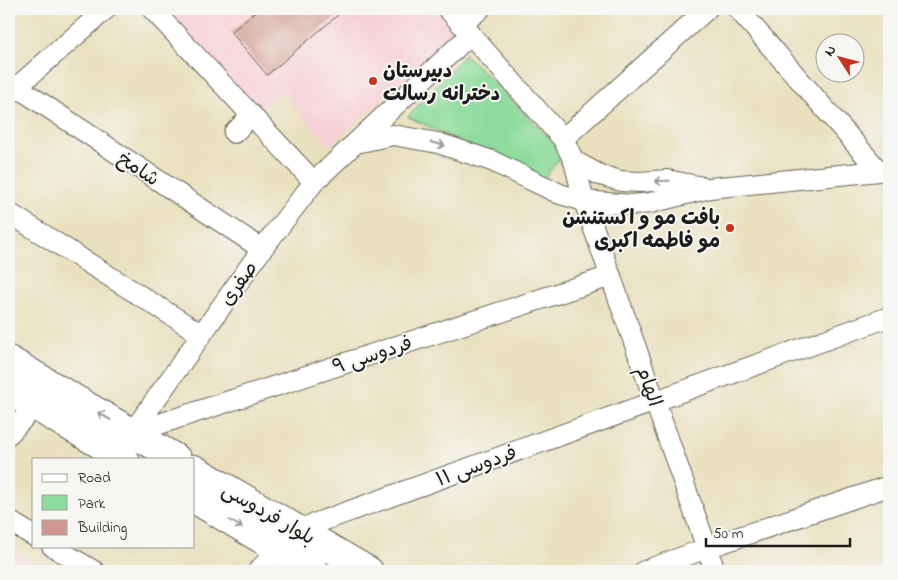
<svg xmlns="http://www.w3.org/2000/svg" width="898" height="580" viewBox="0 0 898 580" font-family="'Indie Flower','Playpen Sans Arabic',sans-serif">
  <rect width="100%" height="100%" fill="#f6f6f2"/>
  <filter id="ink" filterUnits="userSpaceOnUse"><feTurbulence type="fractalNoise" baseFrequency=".02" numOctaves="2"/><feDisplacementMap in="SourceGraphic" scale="10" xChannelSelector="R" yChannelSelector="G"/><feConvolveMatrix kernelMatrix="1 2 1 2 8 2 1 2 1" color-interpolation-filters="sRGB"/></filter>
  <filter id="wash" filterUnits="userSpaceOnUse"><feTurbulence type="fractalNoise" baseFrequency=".0096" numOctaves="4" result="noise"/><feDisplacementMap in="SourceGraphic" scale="20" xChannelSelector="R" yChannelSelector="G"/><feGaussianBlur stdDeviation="1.12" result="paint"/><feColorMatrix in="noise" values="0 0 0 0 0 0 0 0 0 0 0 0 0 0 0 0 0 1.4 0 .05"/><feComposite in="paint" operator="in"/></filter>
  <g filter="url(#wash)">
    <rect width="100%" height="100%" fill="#e9e0bd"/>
    <!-- built -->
    <g fill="#f7cfd5">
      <polygon points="161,9 440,9 459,30 330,146 281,91 255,114"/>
      <polygon points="9,549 46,571 9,571"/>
    </g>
    <!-- green -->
    <polygon fill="#8cdc9b" stroke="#547c5c" points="465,54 564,152 543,180 408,117"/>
    <g id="blocks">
      <!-- building -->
      <polygon fill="#d0998f" points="258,9 345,9 267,75 231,32"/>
    </g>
  </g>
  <g filter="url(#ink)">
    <use href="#blocks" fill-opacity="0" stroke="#646154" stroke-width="1"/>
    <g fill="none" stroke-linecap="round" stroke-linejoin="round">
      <defs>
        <g id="street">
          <polyline points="152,9 314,182"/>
          <polyline points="448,9 563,139 574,161 584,201 715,571"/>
          <polyline points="738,9 878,170"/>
          <polyline points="462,24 480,9"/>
          <polyline points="17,87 262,249"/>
          <polyline points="9,94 106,9"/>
          <polyline points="234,133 252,115"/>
          <polyline points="563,139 707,9"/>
          <polyline points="356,143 393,135 438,143 492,161 560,194 584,201 632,205 650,203 710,188 889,170"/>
          <polyline points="574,161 600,175 621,181 639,182 667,180 703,187"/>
          <polyline points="9,213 201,334"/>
          <polyline points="132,433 262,249 314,182 471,34"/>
          <polyline points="132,433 611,276"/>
          <polyline points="9,434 35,406"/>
          <polyline points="9,521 34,536"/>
          <polyline points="297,530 889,317"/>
          <polyline points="52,546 94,571"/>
          <polyline points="258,571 279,549"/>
          <polyline points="644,571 707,548 889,486"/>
        </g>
        <g id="secondary">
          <polyline points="9,360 177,459"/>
          <polyline points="9,391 125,459"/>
          <polyline points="194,469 369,571"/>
          <polyline points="194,499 315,571"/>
        </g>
      </defs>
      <!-- street casing -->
      <use href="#street" stroke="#646154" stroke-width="22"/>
      <!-- secondary casing -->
      <use href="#secondary" stroke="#646154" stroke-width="30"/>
      <!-- street -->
      <use href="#street" stroke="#fff" stroke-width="20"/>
      <!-- secondary -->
      <use href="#secondary" stroke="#fff" stroke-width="28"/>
    </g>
    <!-- one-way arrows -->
    <defs><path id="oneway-shaft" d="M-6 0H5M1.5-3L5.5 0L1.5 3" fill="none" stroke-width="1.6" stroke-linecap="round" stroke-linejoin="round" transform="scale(1.25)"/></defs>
    <g stroke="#999">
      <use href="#oneway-shaft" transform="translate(438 144) rotate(14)"/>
      <use href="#oneway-shaft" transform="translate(662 181) rotate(179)"/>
      <use href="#oneway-shaft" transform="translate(104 416) rotate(-149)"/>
      <use href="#oneway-shaft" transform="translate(236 524) rotate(30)"/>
    </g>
  </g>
  <!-- markers -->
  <g fill="#c8321e" stroke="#f6f6f2" stroke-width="2">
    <circle cx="373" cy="81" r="5"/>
    <circle cx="730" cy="228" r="5"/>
  </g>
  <g text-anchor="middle" stroke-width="4" stroke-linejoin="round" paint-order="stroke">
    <!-- poi labels -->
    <g font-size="20" font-weight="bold" fill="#1c1c1c" stroke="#f6f6f2" text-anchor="start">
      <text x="383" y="77">دبیرستان<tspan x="383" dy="23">دخترانه رسالت</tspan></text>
      <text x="720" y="224" text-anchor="end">بافت مو و اکستنشن<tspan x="720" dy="23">مو فاطمه اکبری</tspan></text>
    </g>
    <!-- street labels -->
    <g font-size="20" fill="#1c1c1c" stroke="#f6f6f2">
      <text transform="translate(139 168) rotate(34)" y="7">شامخ</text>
      <text transform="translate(238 283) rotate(-54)" y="7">صفری</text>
      <text transform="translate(372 354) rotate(-18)" y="7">فردوسی ۹</text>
      <text transform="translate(650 386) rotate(71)" y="7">الهام</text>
      <text transform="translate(476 465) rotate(-20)" y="7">فردوسی ۱۱</text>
      <text transform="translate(269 513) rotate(30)" y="7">بلوار فردوسی</text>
    </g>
  </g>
  <!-- margin -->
  <rect width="898" height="580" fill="none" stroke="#f6f6f2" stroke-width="30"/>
  <!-- legend -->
  <rect x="32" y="458" width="162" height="90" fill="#f6f6f2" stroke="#9f9f9c"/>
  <rect x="42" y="474" width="25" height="8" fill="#ffffff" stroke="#9f9f9c"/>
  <text x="78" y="482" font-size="15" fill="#1c1c1c">Road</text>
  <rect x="42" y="495" width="25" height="15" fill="#8cdc9b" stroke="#9f9f9c"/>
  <text x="78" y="508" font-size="15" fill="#1c1c1c">Park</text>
  <rect x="42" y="520" width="25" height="15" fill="#d0998f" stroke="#9f9f9c"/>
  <text x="78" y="532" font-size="15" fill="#1c1c1c">Building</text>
  <!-- north arrow -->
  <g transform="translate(840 58) rotate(306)"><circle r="24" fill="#f6f6f2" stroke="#9f9f9c"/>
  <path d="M0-4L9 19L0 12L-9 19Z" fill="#c8321e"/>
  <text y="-8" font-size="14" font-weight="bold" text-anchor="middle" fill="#1c1c1c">N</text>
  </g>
  <!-- scale -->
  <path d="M706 538v8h144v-8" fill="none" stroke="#1c1c1c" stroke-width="2.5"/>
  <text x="713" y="538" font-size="15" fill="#1c1c1c" stroke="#f6f6f2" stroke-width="4" paint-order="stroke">50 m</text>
</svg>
